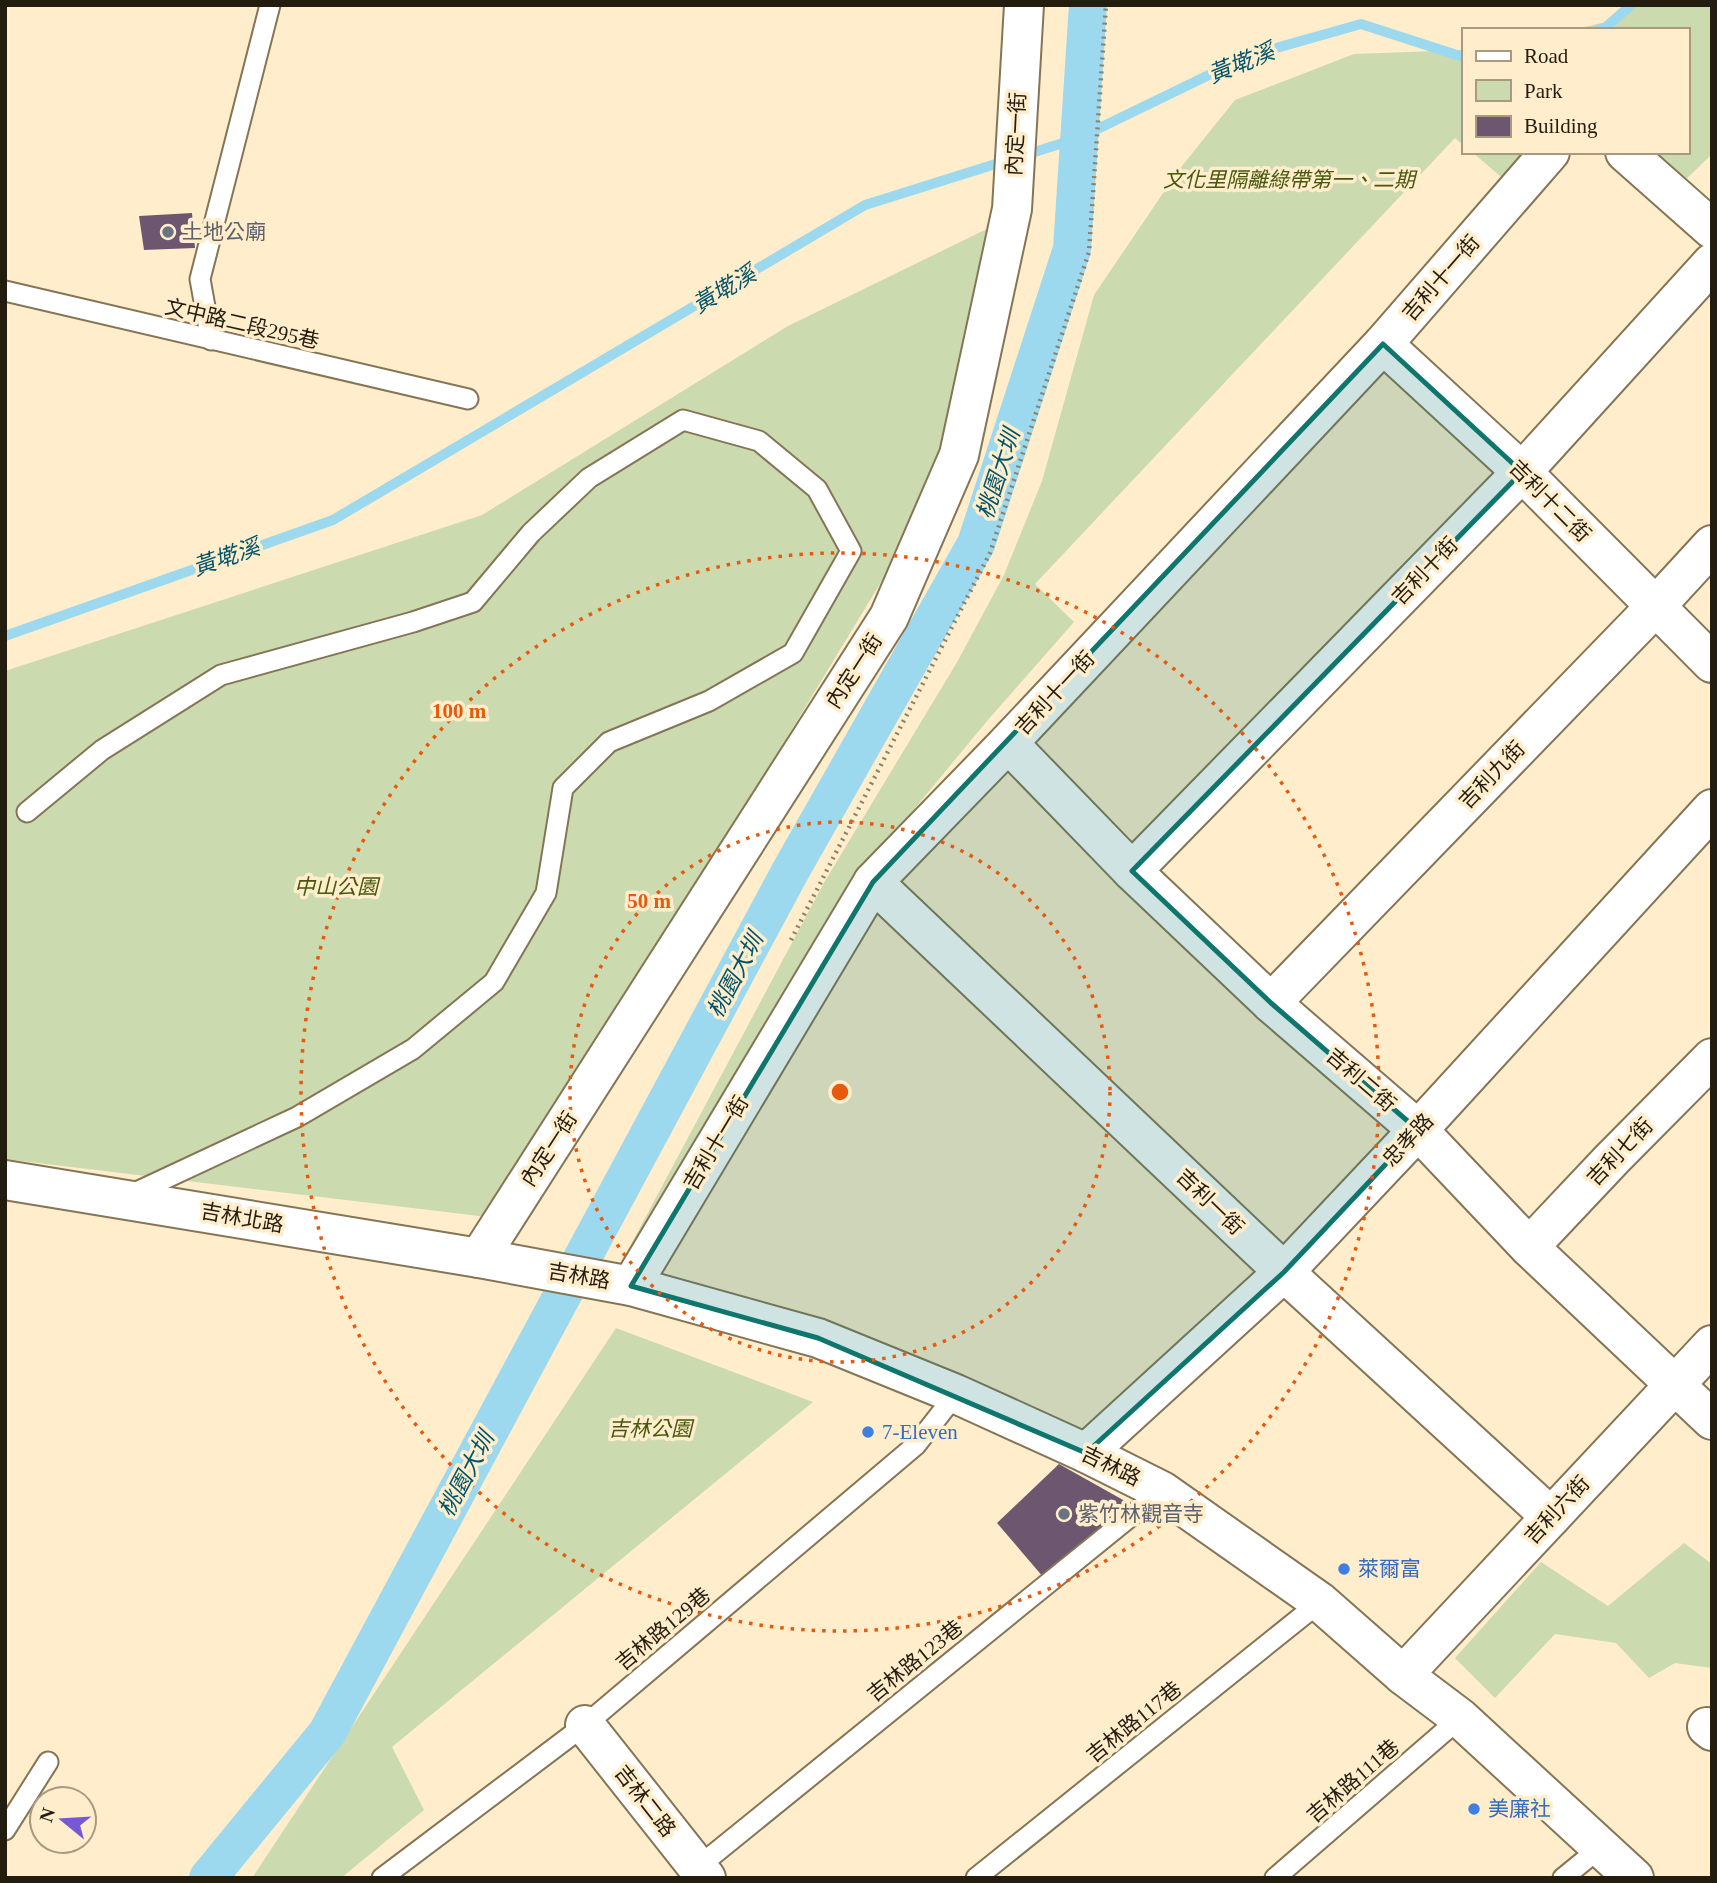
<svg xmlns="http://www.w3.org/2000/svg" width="1717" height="1883" viewBox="0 0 1717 1883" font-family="'Times New Roman','Noto Sans TC',serif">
  <rect width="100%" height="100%" fill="#ffedcb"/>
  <!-- green -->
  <g fill="#ccdab0">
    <polygon points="1628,5 1712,5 1712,154 1678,187 1645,152 1687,152 1687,30 1572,30 1610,21"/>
    <polygon points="1463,50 1463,145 1455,138 1035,584 1074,622 987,721 849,888 647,1273 620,1265 825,881 956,664 1004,575 1042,481 1094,295 1178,171 1235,100 1354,54"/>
    <polygon points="1472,152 1551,152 1514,188"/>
    <polygon points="995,225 941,483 496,1218 5,1159 5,671 482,515 788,326"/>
    <polygon points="616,1328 813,1402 392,1747 424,1810 341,1878 252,1878"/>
    <polygon points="1684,1543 1712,1564 1712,1668 1675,1663 1649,1678 1616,1643 1555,1634 1495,1698 1455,1658 1541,1562 1608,1606"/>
  </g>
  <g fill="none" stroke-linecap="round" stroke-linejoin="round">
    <!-- stream -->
    <g stroke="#9cd8ee" stroke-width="10">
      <polyline points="1598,30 1605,28 1631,5"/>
      <polyline points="5,636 333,520 865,205 1079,138 1248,56 1361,24 1463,57"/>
    </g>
    <!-- canal -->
    <polyline stroke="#9cd8ee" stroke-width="38" points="208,1878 327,1733 791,870 976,544 1072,249 1088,5"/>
  </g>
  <!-- building -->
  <g fill="#6d5770">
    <polygon points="192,213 195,248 144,250 139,216"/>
    <polygon points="1059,1464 1132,1505 1044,1578 997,1523"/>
  </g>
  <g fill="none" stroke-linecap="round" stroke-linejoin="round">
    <defs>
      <g id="service">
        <polyline points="5,291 468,399"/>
        <polyline points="211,340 200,279 270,5"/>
        <polyline points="27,812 102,750 221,675 413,622 473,602 531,533 589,478 683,420 759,441 817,489 851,551 793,653 709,701 609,742 563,788 546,893 494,982 413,1049 297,1117 128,1196"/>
        <polyline points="5,1830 48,1762"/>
        <polyline points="693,1871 1162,1491"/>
        <polyline points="382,1878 585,1725 916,1445 956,1394"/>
        <polyline points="976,1878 1320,1602"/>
        <polyline points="1275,1878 1460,1718"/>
        <polyline points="1563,1878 1601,1847"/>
      </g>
      <g id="minor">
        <polyline points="1625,152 1712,229"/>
        <polyline points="1383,344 1522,472 1712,663"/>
        <polyline points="1008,743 1132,871 1271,1003 1418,1130 1529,1247 1712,1420"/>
        <polyline points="1132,871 1522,472 1712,263"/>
        <polyline points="873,882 1284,1272 1551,1517"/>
        <polyline points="1271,1003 1655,607 1712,545"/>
        <polyline points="5,1180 479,1258 631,1286 818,1338 956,1394 1086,1453 1162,1491 1320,1602 1403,1675 1460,1718 1634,1878"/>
        <polyline points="1529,1247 1612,1159 1712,1058"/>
        <polyline points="479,1258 889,617 959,455 1012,209 1024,5"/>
        <polyline points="631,1286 873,882 1008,743 1383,344 1550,152"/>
        <polyline points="1086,1453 1284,1272 1418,1130 1712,809"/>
        <polyline points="1403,1675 1712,1345"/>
        <polyline points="585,1725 706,1878"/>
        <polyline points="1707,1727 1712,1731"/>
      </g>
    </defs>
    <!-- service casing -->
    <use href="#service" stroke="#857557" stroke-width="23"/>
    <!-- minor casing -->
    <use href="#minor" stroke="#857557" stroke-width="42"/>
    <!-- path -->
    <polyline stroke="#8c8069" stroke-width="4.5" stroke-dasharray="2 5" stroke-linecap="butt" points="791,940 990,553 1089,252 1106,5"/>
    <!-- service -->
    <use href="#service" stroke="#fff" stroke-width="19"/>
    <!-- minor -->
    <use href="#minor" stroke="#fff" stroke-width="38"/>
  </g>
  <!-- marked area -->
  <path fill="#0f766e" fill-opacity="0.2" stroke="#0f766e" stroke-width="5" stroke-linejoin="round" d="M1383 344 1522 472 1132 871 1271 1003 1418 1130 1284 1272 1086 1453 818 1338 631 1286 873 882Z"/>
  <!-- distance rings -->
  <g fill="none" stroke="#e8590c" stroke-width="3.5" stroke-dasharray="3.5 7">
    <circle cx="840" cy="1092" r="270"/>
    <circle cx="840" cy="1092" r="539"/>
  </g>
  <!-- markers -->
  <g fill="#6b7280" stroke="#ffedcb" stroke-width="2.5">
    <circle cx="168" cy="232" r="7"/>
    <circle cx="1064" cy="1514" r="7"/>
  </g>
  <g fill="#3f7fe0" stroke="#ffedcb" stroke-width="2.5">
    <circle cx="868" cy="1432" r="7"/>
    <circle cx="1344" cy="1569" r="7"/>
    <circle cx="1474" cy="1809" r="7"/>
  </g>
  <g text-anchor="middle" stroke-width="7" stroke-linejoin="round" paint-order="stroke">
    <!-- street labels -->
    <g font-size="21" fill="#231d10" stroke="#ffedcb">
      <text transform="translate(1016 134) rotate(-87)" y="7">內定一街</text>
      <text transform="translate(1441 278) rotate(-49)" y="7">吉利十一街</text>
      <text transform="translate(242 324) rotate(13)" y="7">文中路二段295巷</text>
      <text transform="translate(1550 501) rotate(45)" y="7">吉利十二街</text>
      <text transform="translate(1425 571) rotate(-46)" y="7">吉利十街</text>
      <text transform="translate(854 671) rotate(-57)" y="7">內定一街</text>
      <text transform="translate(1055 693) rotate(-47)" y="7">吉利十一街</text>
      <text transform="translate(1492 775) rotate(-46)" y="7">吉利九街</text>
      <text transform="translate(1361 1080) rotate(41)" y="7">吉利二街</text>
      <text transform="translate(1408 1140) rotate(-47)" y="7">忠孝路</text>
      <text transform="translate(716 1143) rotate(-59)" y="7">吉利十一街</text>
      <text transform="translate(549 1149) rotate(-57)" y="7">內定一街</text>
      <text transform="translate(1620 1152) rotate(-46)" y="7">吉利七街</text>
      <text transform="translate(1210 1202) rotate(44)" y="7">吉利一街</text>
      <text transform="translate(242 1218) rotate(10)" y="7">吉林北路</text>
      <text transform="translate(579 1276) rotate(10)" y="7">吉林路</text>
      <text transform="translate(1111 1466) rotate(26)" y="7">吉林路</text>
      <text transform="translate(1557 1510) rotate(-47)" y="7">吉利六街</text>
      <text transform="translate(663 1629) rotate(-40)" y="7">吉林路129巷</text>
      <text transform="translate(915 1661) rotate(-39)" y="7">吉林路123巷</text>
      <text transform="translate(1134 1722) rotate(-39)" y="7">吉林路117巷</text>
      <text transform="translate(1353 1781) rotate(-41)" y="7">吉林路111巷</text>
      <text transform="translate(645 1801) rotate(52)" y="7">吉林二路</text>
    </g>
    <!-- park labels -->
    <g font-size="21" font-style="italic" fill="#46580d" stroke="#ffedcb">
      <text x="1289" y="187">文化里隔離綠帶第一、二期</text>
      <text x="336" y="894">中山公園</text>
      <text x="650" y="1436">吉林公園</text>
    </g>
    <!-- worship labels -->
    <g font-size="21" fill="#5b616d" stroke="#ffedcb" text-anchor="start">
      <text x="182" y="239">土地公廟</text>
      <text x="1078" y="1521">紫竹林觀音寺</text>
    </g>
    <!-- shop labels -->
    <g font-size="21" fill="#366cbe" stroke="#ffedcb" text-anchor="start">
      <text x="882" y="1439">7-Eleven</text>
      <text x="1358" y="1576">萊爾富</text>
      <text x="1488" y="1816">美廉社</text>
    </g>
    <!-- water labels -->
    <g font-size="23" font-style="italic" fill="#00556c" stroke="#ffedcb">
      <text transform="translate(1241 63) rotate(-22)" y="8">黃墘溪</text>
      <text transform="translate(724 289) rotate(-31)" y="8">黃墘溪</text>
      <text transform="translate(998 474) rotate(-72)" y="8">桃園大圳</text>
      <text transform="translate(226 557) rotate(-19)" y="8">黃墘溪</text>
      <text transform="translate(735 975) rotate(-62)" y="8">桃園大圳</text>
      <text transform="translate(466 1474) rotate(-62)" y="8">桃園大圳</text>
    </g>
  </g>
  <circle cx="840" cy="1092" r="10" fill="#e8590c" stroke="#ffedcb" stroke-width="3.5"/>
  <g font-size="21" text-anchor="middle" font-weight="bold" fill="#e8590c" stroke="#ffedcb" stroke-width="7" stroke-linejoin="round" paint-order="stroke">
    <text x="459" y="718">100 m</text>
    <text x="649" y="908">50 m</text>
  </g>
  <!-- border -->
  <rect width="1717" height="1883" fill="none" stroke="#231d10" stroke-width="14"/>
  <!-- legend -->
  <rect x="1462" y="28" width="228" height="126" fill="#ffedcb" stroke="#a79a80" stroke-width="2"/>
  <rect x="1476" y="51" width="35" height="10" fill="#ffffff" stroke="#a79a80" stroke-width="2"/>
  <text x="1524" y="63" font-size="21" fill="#231d10">Road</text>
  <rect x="1476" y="80" width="35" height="21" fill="#ccdab0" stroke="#a79a80" stroke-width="2"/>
  <text x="1524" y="98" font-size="21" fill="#231d10">Park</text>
  <rect x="1476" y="116" width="35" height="21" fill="#6d5770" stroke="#a79a80" stroke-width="2"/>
  <text x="1524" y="133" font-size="21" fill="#231d10">Building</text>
  <!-- north arrow -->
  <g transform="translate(63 1820) rotate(288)"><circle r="33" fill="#ffedcb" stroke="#a79a80" stroke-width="2"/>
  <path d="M0-5L12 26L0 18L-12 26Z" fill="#7758d2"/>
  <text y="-10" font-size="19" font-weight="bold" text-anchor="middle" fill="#231d10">N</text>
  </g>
</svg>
